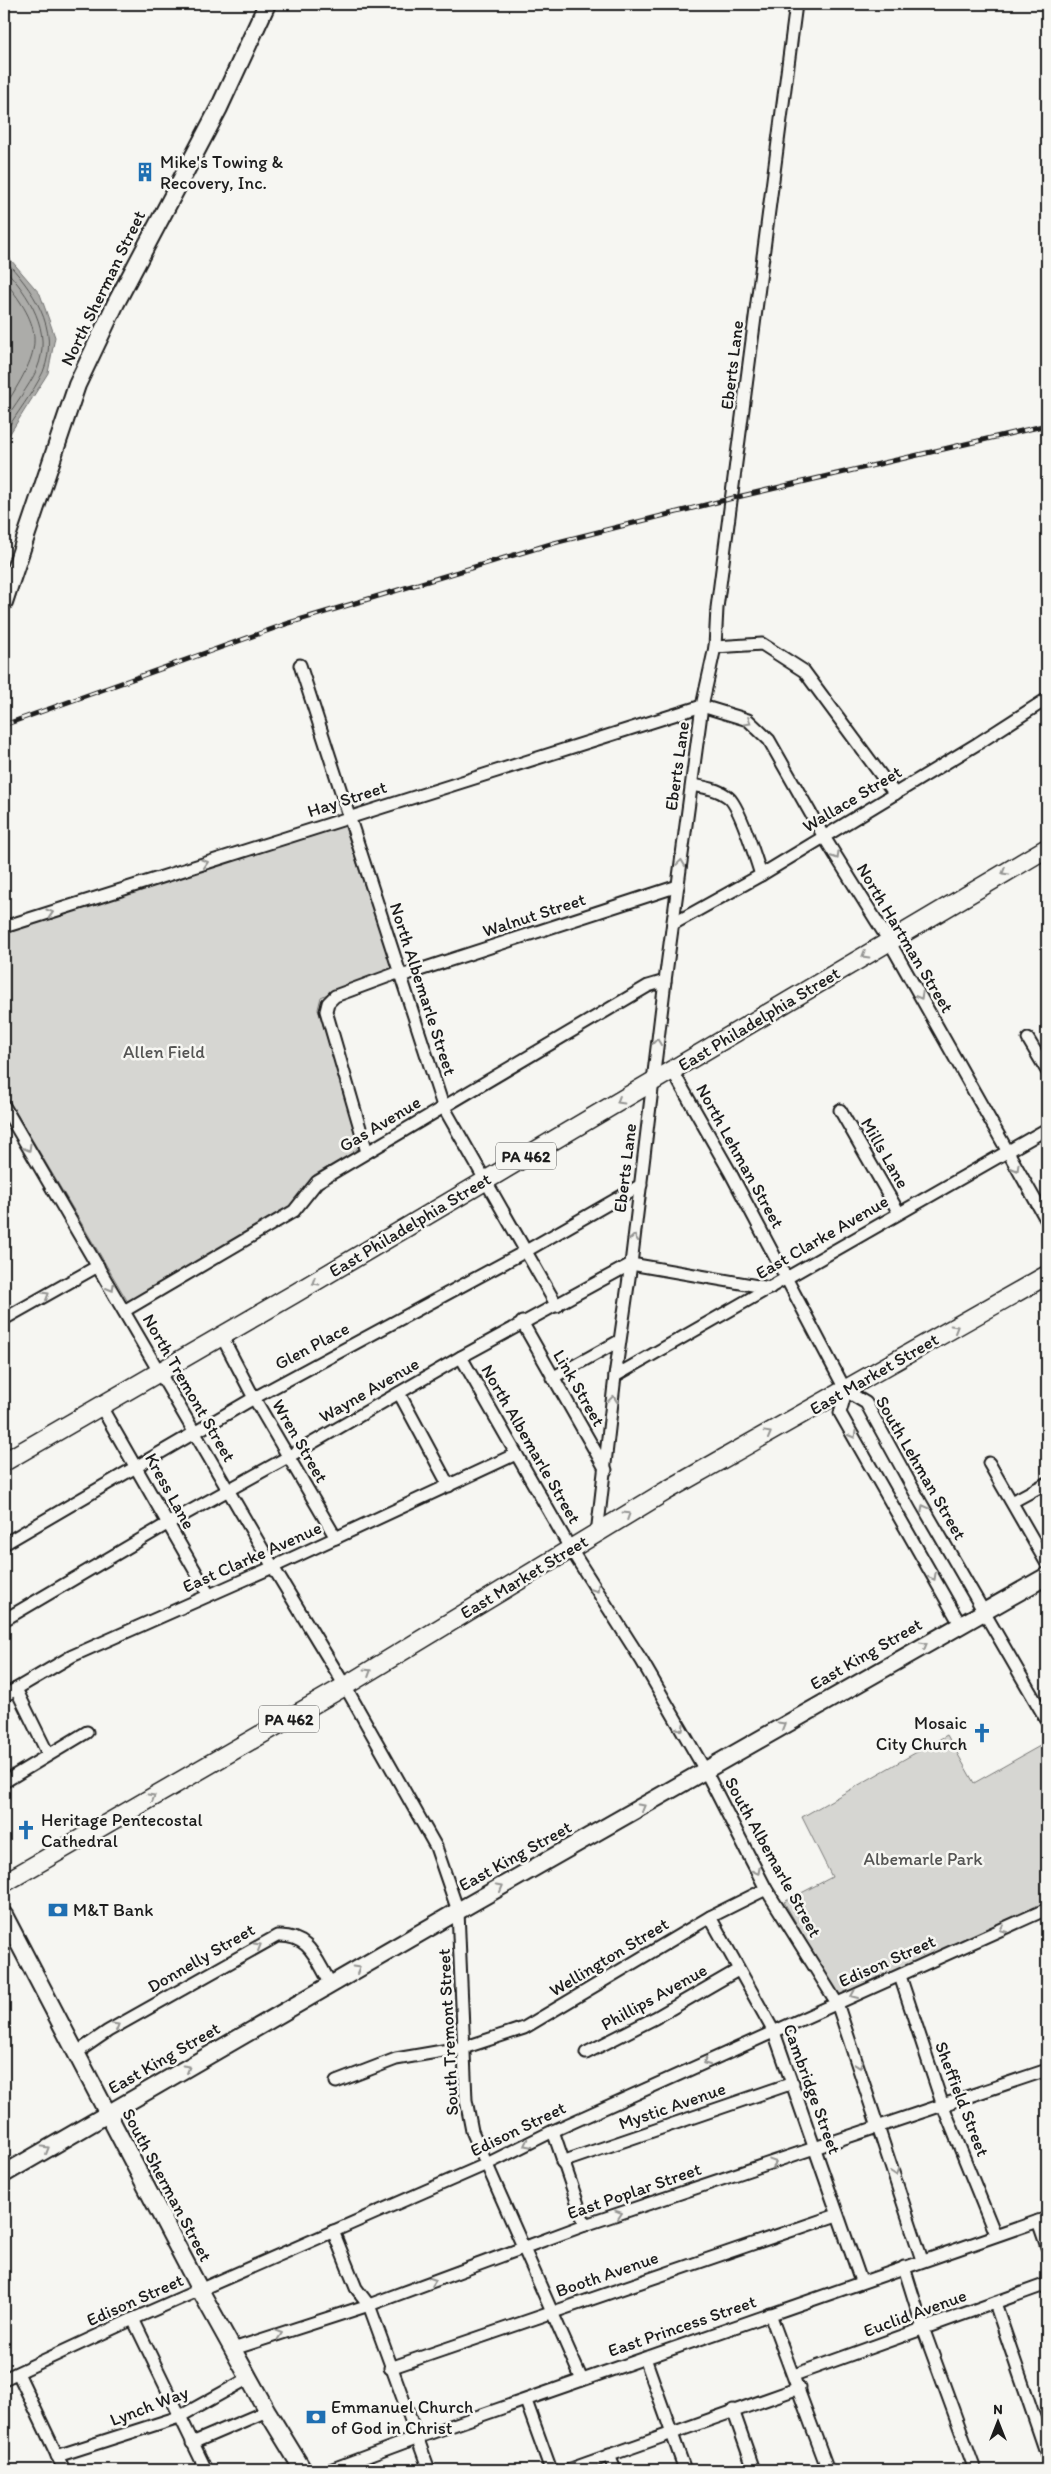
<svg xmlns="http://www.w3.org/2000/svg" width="1051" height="2474" viewBox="0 0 1051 2474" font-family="Itim,sans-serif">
  <rect width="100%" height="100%" fill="#f6f6f2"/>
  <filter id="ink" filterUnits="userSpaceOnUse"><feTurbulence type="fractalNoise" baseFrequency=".02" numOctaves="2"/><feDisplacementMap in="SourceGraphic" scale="10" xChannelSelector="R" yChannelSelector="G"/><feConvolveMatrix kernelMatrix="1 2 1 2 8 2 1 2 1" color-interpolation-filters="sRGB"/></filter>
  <g filter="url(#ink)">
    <!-- green -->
    <g fill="#d6d6d2" stroke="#797977">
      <polygon points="344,824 392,969 336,990 321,997 318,1009 358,1136 358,1147 354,1152 314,1175 289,1207 128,1302 4,1092 4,934"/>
      <polygon points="947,1735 974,1783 1047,1742 1047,1903 839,1998 784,1902 832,1877 802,1817"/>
    </g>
    <!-- water -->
    <polygon fill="#acaca9" stroke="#727271" points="4,252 40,294 55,337 48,373 4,443"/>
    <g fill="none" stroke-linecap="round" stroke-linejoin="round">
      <!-- shore -->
      <g stroke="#565654" stroke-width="1">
        <path d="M4 259C32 289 61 328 43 372 33 393 16 414 4 434"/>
        <path d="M4 268C29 295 53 331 37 369 29 387 14 405 4 422"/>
        <path d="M4 280C49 335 39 351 4 408"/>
      </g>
      <defs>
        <g id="street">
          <polyline points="715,647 762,644 804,671 895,794"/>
          <polyline points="300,665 443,1106 557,1306"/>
          <polyline points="702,706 748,720 769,740 824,837 889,941 1047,1221"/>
          <path d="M692 785C704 787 718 789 728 797 739 805 756 859 761 875"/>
          <polyline points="673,924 761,875 977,744 1047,699"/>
          <polyline points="4,927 702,706"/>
          <polyline points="401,976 678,886"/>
          <polyline points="1028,1039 1047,1071"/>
          <polyline points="672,1070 730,1172 846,1391"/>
          <polyline points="4,1106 273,1567 345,1686 436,1847 458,1911 466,2100 472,2131 582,2380"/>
          <polyline points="840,1110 899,1213"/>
          <polyline points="367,1152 326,1011 328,1003 335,996 400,972"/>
          <polyline points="124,1311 294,1211 317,1182 648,986 665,981"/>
          <polyline points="4,1319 98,1266"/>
          <polyline points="522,1322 606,1470"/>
          <polyline points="221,1335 254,1398 336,1538"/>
          <polyline points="461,1357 570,1548 642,1661 705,1770 766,1889 837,2003 922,2260"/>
          <polyline points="615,1376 1047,1129"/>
          <polyline points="552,1378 619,1341"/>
          <polyline points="846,1391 866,1403 921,1503 1047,1721"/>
          <polyline points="846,1391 840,1413 960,1624"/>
          <polyline points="399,1393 449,1486"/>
          <polyline points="100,1405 209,1595"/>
          <polyline points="989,1463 1047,1564"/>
          <polyline points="1012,1502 1047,1483"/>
          <polyline points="597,1534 615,1376 631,1264 665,981 702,706 715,647 717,608 796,4"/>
          <polyline points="4,1544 254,1398 526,1251 641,1185"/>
          <polyline points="4,1620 167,1524 288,1457 461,1357 631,1264 770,1288"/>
          <polyline points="16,1689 48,1754"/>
          <polyline points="4,1696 72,1656 273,1567 516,1454"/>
          <polyline points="4,1782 87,1732"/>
          <polyline points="710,1917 774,2032 861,2281"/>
          <polyline points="900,1976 943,2106 995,2234"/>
          <path d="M76 2053 108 2031 277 1936C310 1934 316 1960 331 1984"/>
          <polyline points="586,2053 655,2018 738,1970"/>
          <polyline points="336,2082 396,2059 466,2047 524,2028 710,1917 766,1889"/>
          <polyline points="553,2131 585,2225"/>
          <polyline points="562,2162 793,2083"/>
          <polyline points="1038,2221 1047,2247"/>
          <polyline points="333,2231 356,2288 369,2305 429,2470"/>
          <polyline points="904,2267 923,2328 975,2470"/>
          <polyline points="995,2303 1047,2455"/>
          <polyline points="770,2314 828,2470"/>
          <polyline points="133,2319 206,2470"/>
          <polyline points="233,2349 369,2305 585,2225 1047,2070"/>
          <polyline points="645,2358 685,2470"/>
          <polyline points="390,2368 837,2215"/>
          <polyline points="18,2373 64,2470"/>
          <polyline points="794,2375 1047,2284"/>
          <polyline points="4,2379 133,2319 487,2164 553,2131 1047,1909"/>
          <polyline points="526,2401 551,2470"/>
          <polyline points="733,2410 754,2470"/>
          <polyline points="192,2443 267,2411"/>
          <polyline points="609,2455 615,2470"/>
          <polyline points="57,2456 179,2417 249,2378"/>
          <polyline points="330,2470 416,2438 1047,2218"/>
          <polyline points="568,2470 799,2388"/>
        </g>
        <g id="secondary">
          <polyline points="4,602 77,385 116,303 219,108 267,4"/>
          <polyline points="4,1915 200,2290 267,2411 303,2470"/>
          <polyline points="4,2174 458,1911 1047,1576"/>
        </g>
        <g id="primary">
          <polyline points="4,1462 294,1294 1047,848"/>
          <polyline points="4,1883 345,1686 666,1491 1047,1275"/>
        </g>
      </defs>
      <!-- street casing -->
      <use href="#street" stroke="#1c1c1c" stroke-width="15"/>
      <!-- secondary casing -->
      <use href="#secondary" stroke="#1c1c1c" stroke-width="20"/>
      <!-- primary casing -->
      <use href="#primary" stroke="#1c1c1c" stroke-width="21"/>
      <!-- street -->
      <use href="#street" stroke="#f6f6f2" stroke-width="11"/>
      <!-- secondary -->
      <use href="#secondary" stroke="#f6f6f2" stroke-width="16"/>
      <!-- primary -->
      <use href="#primary" stroke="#f6f6f2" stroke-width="18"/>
      <defs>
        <polyline id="rail" points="4,725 289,623 554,543 733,498 1047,425"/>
      </defs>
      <!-- rail casing -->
      <use href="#rail" stroke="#1c1c1c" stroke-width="5"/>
      <!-- rail -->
      <use href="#rail" stroke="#f6f6f2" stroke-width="3" stroke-dasharray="9" stroke-linecap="butt"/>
    </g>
    <!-- one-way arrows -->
    <defs><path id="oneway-chevron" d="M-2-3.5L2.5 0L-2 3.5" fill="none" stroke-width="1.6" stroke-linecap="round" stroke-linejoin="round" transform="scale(1.25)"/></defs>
    <g stroke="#949492">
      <use href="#oneway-chevron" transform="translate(748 722) rotate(31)"/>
      <use href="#oneway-chevron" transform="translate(836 856) rotate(58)"/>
      <use href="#oneway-chevron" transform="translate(205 863) rotate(-18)"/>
      <use href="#oneway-chevron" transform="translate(681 863) rotate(-82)"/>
      <use href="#oneway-chevron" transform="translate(1005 872) rotate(150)"/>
      <use href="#oneway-chevron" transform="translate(50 913) rotate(-17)"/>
      <use href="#oneway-chevron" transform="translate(865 955) rotate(149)"/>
      <use href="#oneway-chevron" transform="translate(920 996) rotate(61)"/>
      <use href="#oneway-chevron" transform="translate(657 1042) rotate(-83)"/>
      <use href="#oneway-chevron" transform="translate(620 1101) rotate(149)"/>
      <use href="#oneway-chevron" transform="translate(28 1148) rotate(60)"/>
      <use href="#oneway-chevron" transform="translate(1016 1168) rotate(60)"/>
      <use href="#oneway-chevron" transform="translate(634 1238) rotate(-83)"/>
      <use href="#oneway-chevron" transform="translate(315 1282) rotate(149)"/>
      <use href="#oneway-chevron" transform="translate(111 1288) rotate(60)"/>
      <use href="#oneway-chevron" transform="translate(46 1295) rotate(-30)"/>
      <use href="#oneway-chevron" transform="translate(955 1328) rotate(-30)"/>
      <use href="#oneway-chevron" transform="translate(613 1399) rotate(-84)"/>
      <use href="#oneway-chevron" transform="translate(768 1434) rotate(-29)"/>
      <use href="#oneway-chevron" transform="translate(853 1435) rotate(60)"/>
      <use href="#oneway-chevron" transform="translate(924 1508) rotate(-119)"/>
      <use href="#oneway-chevron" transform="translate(627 1515) rotate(-32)"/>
      <use href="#oneway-chevron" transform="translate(933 1577) rotate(61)"/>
      <use href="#oneway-chevron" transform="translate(596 1589) rotate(57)"/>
      <use href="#oneway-chevron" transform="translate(924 1645) rotate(-30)"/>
      <use href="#oneway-chevron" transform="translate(368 1672) rotate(-32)"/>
      <use href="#oneway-chevron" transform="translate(782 1725) rotate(-30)"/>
      <use href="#oneway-chevron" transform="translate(681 1728) rotate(60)"/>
      <use href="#oneway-chevron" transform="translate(152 1797) rotate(-30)"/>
      <use href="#oneway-chevron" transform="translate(642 1807) rotate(-30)"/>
      <use href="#oneway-chevron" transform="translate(757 1871) rotate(63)"/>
      <use href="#oneway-chevron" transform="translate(500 1887) rotate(-29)"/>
      <use href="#oneway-chevron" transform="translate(1003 1929) rotate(156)"/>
      <use href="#oneway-chevron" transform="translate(258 1946) rotate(-30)"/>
      <use href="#oneway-chevron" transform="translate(357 1969) rotate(-30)"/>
      <use href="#oneway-chevron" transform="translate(854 1995) rotate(157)"/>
      <use href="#oneway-chevron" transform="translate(116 2026) rotate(-30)"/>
      <use href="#oneway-chevron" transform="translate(706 2062) rotate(156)"/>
      <use href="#oneway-chevron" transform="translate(859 2065) rotate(71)"/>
      <use href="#oneway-chevron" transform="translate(187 2068) rotate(-30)"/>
      <use href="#oneway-chevron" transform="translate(527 2144) rotate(153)"/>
      <use href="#oneway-chevron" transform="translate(46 2149) rotate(-30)"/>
      <use href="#oneway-chevron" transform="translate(773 2163) rotate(-18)"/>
      <use href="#oneway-chevron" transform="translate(895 2172) rotate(72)"/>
      <use href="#oneway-chevron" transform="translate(619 2214) rotate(-18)"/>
      <use href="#oneway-chevron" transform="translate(433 2281) rotate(-20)"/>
      <use href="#oneway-chevron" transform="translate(279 2334) rotate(-18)"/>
    </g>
  </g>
  <!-- icons -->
  <defs>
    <symbol id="building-bare" viewBox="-9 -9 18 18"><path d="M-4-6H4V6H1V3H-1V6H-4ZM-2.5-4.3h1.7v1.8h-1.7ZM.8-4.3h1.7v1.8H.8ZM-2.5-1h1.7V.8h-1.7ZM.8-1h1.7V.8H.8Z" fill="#1f6fb2" stroke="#f6f6f2" stroke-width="2.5" paint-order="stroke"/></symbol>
    <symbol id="church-bare" viewBox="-9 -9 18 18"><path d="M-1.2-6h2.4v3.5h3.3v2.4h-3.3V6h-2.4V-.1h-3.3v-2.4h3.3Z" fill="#1f6fb2" stroke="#f6f6f2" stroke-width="2.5" paint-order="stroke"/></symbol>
    <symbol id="bank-bare" viewBox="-9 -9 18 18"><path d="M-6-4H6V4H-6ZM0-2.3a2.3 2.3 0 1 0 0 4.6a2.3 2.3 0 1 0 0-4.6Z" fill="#1f6fb2" stroke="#f6f6f2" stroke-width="2.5" paint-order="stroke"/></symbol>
  </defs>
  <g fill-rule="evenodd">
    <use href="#building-bare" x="131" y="158" width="28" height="28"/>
    <use href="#church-bare" x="968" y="1719" width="28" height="28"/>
    <use href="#church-bare" x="12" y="1816" width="28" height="28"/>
    <use href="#bank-bare" x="44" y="1896" width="28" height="28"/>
    <use href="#bank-bare" x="302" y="2403" width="28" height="28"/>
  </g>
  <g text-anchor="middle" stroke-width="5" stroke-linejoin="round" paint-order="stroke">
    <!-- shield labels -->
    <g fill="#f6f6f2" stroke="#5d5d5c" stroke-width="1">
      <rect x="496" y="1142.5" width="60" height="27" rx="4"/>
      <rect x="259" y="1705.5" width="60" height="27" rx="4"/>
    </g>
    <g font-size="16" font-weight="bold" fill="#1c1c1c">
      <text x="526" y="1162">PA 462</text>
      <text x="289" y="1725">PA 462</text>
    </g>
    <!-- poi labels -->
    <g font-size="18" fill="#1c1c1c" stroke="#f6f6f2" text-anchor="start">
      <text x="160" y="168">Mike's Towing &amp;<tspan x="160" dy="21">Recovery, Inc.</tspan></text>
      <text x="967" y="1729" text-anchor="end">Mosaic<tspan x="967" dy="21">City Church</tspan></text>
      <text x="41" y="1826">Heritage Pentecostal<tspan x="41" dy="21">Cathedral</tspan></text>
      <text x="73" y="1916">M&amp;T Bank</text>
      <text x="331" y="2413">Emmanuel Church<tspan x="331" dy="21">of God in Christ</tspan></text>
    </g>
    <!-- street labels -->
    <g font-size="18" fill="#1c1c1c" stroke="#f6f6f2">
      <text transform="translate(103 288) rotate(-64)" y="6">North Sherman Street</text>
      <text transform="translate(732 365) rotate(-83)" y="6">Eberts Lane</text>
      <text transform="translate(677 766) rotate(-82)" y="6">Eberts Lane</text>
      <text transform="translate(347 799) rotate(-18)" y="6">Hay Street</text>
      <text transform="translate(852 799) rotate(-31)" y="6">Wallace Street</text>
      <text transform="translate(534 915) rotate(-18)" y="6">Walnut Street</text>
      <text transform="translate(905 938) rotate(59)" y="6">North Hartman Street</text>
      <text transform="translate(423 989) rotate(72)" y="6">North Albemarle Street</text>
      <text transform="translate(759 1019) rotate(-31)" y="6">East Philadelphia Street</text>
      <text transform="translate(380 1124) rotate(-31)" y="6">Gas Avenue</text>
      <text transform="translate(885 1153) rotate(60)" y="6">Mills Lane</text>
      <text transform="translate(740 1156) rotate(61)" y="6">North Lehman Street</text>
      <text transform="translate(625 1168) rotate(-83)" y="6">Eberts Lane</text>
      <text transform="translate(410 1225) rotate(-31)" y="6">East Philadelphia Street</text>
      <text transform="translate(822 1237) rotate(-30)" y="6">East Clarke Avenue</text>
      <text transform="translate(312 1346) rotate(-28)" y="6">Glen Place</text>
      <text transform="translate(874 1374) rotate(-30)" y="6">East Market Street</text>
      <text transform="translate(189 1388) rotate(60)" y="6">North Tremont Street</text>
      <text transform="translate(579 1388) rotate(60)" y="6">Link Street</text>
      <text transform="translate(369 1390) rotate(-30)" y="6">Wayne Avenue</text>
      <text transform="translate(300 1441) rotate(60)" y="6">Wren Street</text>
      <text transform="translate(531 1444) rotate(60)" y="6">North Albemarle Street</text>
      <text transform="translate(921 1468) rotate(60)" y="6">South Lehman Street</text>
      <text transform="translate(170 1491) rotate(61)" y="6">Kress Lane</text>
      <text transform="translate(252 1557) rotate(-24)" y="6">East Clarke Avenue</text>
      <text transform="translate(524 1577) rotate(-31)" y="6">East Market Street</text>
      <text transform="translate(866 1654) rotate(-30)" y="6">East King Street</text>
      <text transform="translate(515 1856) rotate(-29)" y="6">East King Street</text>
      <text transform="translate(773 1857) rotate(61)" y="6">South Albemarle Street</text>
      <text transform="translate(609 1957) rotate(-31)" y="6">Wellington Street</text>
      <text transform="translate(201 1958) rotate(-30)" y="6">Donnelly Street</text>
      <text transform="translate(887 1961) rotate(-24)" y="6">Edison Street</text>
      <text transform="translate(654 1997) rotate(-29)" y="6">Phillips Avenue</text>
      <text transform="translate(448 2032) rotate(-93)" y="6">South Tremont Street</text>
      <text transform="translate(164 2058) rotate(-30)" y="6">East King Street</text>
      <text transform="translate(812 2089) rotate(70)" y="6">Cambridge Street</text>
      <text transform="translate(962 2099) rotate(69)" y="6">Sheffield Street</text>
      <text transform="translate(672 2106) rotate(-19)" y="6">Mystic Avenue</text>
      <text transform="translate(518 2129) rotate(-26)" y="6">Edison Street</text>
      <text transform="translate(167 2185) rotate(62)" y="6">South Sherman Street</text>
      <text transform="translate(634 2191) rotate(-19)" y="6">East Poplar Street</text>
      <text transform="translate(607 2274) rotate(-19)" y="6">Booth Avenue</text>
      <text transform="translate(135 2300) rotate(-24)" y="6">Edison Street</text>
      <text transform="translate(915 2313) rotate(-20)" y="6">Euclid Avenue</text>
      <text transform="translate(682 2326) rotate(-19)" y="6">East Princess Street</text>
      <text transform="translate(149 2406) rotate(-21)" y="6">Lynch Way</text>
    </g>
    <!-- park labels -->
    <g font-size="18" fill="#545453" stroke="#f6f6f2">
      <text x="164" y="1058">Allen Field</text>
      <text x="923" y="1865">Albemarle Park</text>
    </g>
  </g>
  <!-- margin -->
  <rect width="1051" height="2474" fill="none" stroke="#f6f6f2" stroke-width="20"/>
  <rect x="10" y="10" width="1031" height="2454" fill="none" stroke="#1c1c1c" stroke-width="2" filter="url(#ink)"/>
  <!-- north arrow -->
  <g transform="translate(998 2422)" stroke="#f6f6f2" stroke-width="4" paint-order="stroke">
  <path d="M0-4L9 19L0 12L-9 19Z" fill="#1c1c1c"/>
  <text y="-8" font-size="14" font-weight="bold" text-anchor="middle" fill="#1c1c1c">N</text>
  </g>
</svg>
